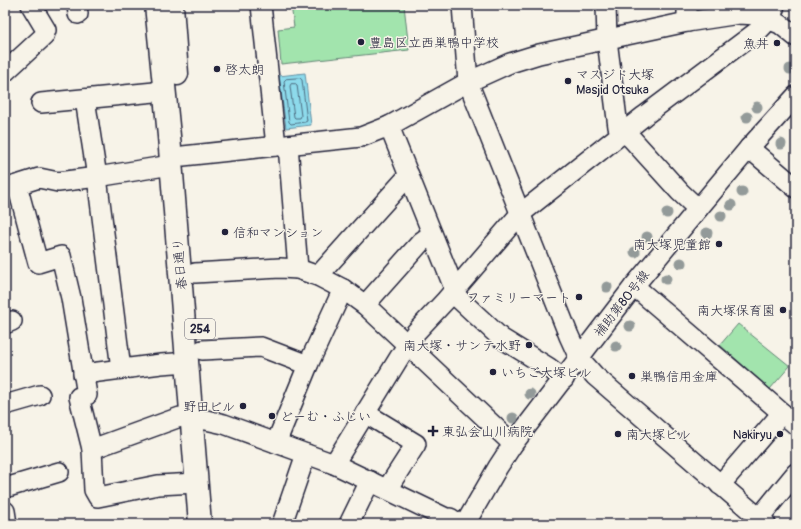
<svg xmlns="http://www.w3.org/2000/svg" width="801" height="529" viewBox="0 0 801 529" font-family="Pangolin,'Klee One',sans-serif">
  <rect width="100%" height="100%" fill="#f7f3e8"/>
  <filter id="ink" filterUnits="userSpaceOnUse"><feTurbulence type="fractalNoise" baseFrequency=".025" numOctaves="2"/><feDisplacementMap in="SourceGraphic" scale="8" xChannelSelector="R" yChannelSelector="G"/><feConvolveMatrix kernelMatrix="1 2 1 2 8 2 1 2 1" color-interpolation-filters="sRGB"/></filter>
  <g filter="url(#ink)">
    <!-- green -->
    <g fill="#a2e4ad" stroke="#628374">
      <polygon points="291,5 404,5 409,50 281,64 278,29 294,27"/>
      <polygon points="738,324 790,366 770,389 720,345"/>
    </g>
    <!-- water -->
    <polygon fill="#8ddaeb" stroke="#6290a5" points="305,73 311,125 286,128 279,76"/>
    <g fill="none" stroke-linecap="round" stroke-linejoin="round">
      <!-- shore -->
      <g stroke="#4d6c81" stroke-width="1">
        <polygon points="300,78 302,80 307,121 305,122 291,124 289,122 284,81 286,79"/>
        <polygon points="296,84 297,85 301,116 300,118 295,118 294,117 290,86 291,84"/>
      </g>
      <defs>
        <g id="minor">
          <polyline points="77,5 78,14"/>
          <polyline points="261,5 276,146"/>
          <polyline points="462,5 468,82 569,336 579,358 595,376 766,524"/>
          <polyline points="606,5 607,40 618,127 632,139 680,192 698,209"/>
          <polyline points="687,5 687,22"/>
          <polyline points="5,72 44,36 46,30 31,5"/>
          <polyline points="85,99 97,177 121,369"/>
          <polyline points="41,103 165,91"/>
          <polyline points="389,126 458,298 501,338 548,367 564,379"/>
          <polyline points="288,145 298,269"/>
          <polyline points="749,148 796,188"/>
          <polyline points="183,156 361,137 389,126 468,82 510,63 539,54 687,22 739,14 757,15 780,24 796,37"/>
          <polyline points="17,185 38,263 61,256 71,298 87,395 79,397 92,449 94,490 98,497 158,485 196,483"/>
          <polyline points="6,189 17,185 39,178 58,182 97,177 171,165"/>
          <polyline points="195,273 280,268 298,269 318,276 343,289 365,305 513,444"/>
          <polyline points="318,276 409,175"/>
          <polyline points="634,286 796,425"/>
          <polyline points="365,305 421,242 432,234"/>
          <polyline points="5,324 12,321"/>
          <polyline points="202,350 261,347 308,365"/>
          <polyline points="83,374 161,364 188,362"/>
          <polyline points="5,405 40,395"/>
          <polyline points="365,413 416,444 387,489"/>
          <polyline points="276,443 308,365 343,289"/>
          <polyline points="92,449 180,417 206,420 224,424 334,464 448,519 450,518 459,524"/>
          <path d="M334 464 407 345 416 332 446 300 520 214 644 116 759 30C766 23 773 16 775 5"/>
          <polyline points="720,485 782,413"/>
          <polyline points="5,488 59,472"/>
          <polyline points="5,511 7,524"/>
          <polyline points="282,524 306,454"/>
          <polyline points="349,524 370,481"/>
          <polyline points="465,524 498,467 513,444 634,286 698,209 749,148 796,96"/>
          <polyline points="757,524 759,518 796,473"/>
        </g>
        <g id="highway">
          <polyline points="156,5 169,136 200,524"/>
          <polyline points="172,5 177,74"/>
        </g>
      </defs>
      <!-- minor casing -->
      <use href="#minor" stroke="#22223b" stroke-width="22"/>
      <!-- highway casing -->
      <use href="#highway" stroke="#22223b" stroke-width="25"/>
      <!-- minor -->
      <use href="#minor" stroke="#f7f3e8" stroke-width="19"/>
      <!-- highway -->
      <use href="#highway" stroke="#f7f3e8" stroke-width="22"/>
    </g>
    <!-- trees -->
    <g fill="#939a99">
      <circle cx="790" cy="69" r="5.5"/>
      <circle cx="757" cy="107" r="5.5"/>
      <circle cx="747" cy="117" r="5.5"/>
      <circle cx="781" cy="144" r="5.5"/>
      <circle cx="742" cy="192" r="5.5"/>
      <circle cx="731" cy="205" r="5.5"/>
      <circle cx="667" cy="213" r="5.5"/>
      <circle cx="721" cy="216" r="5.5"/>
      <circle cx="707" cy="233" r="5.5"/>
      <circle cx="647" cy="237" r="5.5"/>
      <circle cx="635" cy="252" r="5.5"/>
      <circle cx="681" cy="263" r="5.5"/>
      <circle cx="666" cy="279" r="5.5"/>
      <circle cx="607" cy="287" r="5.5"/>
      <circle cx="630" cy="326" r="5.5"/>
      <circle cx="616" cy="346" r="5.5"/>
      <circle cx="530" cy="394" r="5.5"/>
      <circle cx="513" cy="418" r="5.5"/>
    </g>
  </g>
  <!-- markers -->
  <g fill="#22223b" stroke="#f7f3e8" stroke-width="1.5">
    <circle cx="361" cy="42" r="4"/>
    <circle cx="777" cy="43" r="4"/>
    <circle cx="217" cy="69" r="4"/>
    <circle cx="568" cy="81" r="4"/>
    <circle cx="225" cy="232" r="4"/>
    <circle cx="719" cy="244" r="4"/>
    <circle cx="579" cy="297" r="4"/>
    <circle cx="783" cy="310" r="4"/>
    <circle cx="529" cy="345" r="4"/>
    <circle cx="493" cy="372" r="4"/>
    <circle cx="632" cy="376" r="4"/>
    <circle cx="243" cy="406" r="4"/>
    <circle cx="272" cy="416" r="4"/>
    <path d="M431 425h4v4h4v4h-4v4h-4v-4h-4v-4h4z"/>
    <circle cx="618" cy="434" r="4"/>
    <circle cx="780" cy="434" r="4"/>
  </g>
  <g text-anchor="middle" stroke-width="3" stroke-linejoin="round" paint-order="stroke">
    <!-- shield labels -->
    <rect fill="#f7f3e8" stroke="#62616f" stroke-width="1" x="185" y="319" width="30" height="20" rx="3"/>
    <g font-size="12" font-weight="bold" fill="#22223b">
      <text x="200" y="333">254</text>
    </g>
    <!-- poi labels -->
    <g font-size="13" fill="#22223b" stroke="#f7f3e8" text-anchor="start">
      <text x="369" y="47">豊島区立西巣鴨中学校</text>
      <text x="769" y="48" text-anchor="end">魚丼</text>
      <text x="225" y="74">啓太朗</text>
      <text x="576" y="79">マスジド大塚<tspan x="576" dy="15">Masjid Otsuka</tspan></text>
      <text x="233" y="237">信和マンション</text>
      <text x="711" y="249" text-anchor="end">南大塚児童館</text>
      <text x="571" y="302" text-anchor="end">ファミリーマート</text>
      <text x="775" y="315" text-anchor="end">南大塚保育園</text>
      <text x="521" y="350" text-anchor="end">南大塚・サンテ水野</text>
      <text x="501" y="377">いちご大塚ビル</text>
      <text x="640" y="381">巣鴨信用金庫</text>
      <text x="235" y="411" text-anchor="end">野田ビル</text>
      <text x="280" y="421">どーむ・ふじい</text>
      <text x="442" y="436">東弘会山川病院</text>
      <text x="626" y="439">南大塚ビル</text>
      <text x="772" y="439" text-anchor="end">Nakiryu</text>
    </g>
    <!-- street labels -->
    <g font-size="13" fill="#22223b" stroke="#f7f3e8">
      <text transform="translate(179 264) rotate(-95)" y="5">春日通り</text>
      <text transform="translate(621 303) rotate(-52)" y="5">補助第80号線</text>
    </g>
  </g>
  <!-- margin -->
  <rect width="801" height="529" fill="none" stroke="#f7f3e8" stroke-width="20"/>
  <rect x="10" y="10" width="781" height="509" fill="none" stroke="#22223b" stroke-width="1.5" filter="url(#ink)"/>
</svg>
